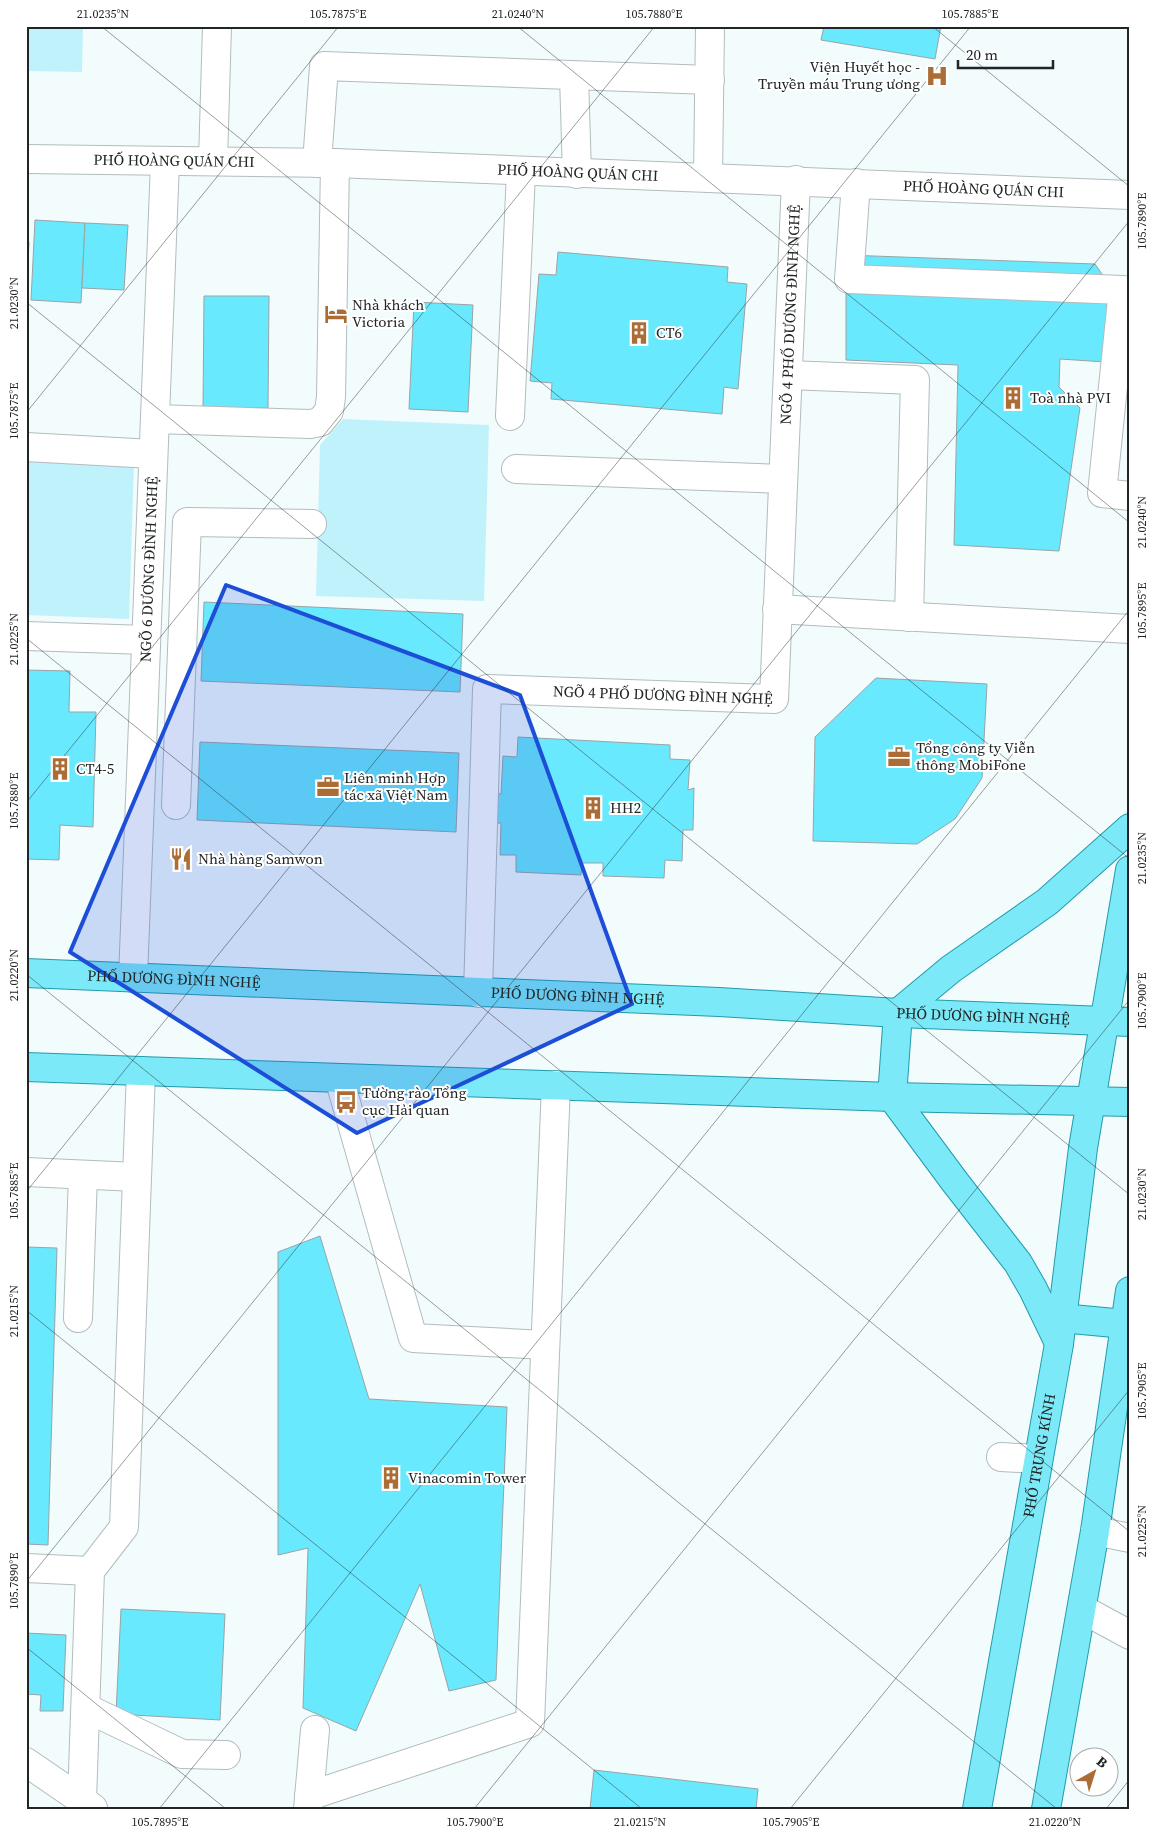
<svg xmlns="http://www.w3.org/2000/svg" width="1156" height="1835" viewBox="0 0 1156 1835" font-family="'Source Serif 4',serif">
  <rect width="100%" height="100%" fill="#f2fcfd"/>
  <!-- green -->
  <g fill="#c0f2fb">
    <polygon points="26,26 83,26 82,72 26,71"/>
    <polygon points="343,419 489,425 484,601 316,596 320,445"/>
    <polygon points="26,460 134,464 129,619 26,615"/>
  </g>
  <!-- building -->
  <g fill="#69e9fd" stroke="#9aa3a5">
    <polygon points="824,26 941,26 935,59 821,40"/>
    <polygon points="35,220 85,223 81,303 31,300"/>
    <polygon points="85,223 128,225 124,290 82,288"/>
    <polygon points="26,241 29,242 27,283 26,282"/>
    <polygon points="558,252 728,267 727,282 747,284 738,389 724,387 722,414 551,399 552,383 530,381 539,274 556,275"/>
    <polygon points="846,255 1095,264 1113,290 1105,362 1060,359 1059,387 1080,408 1059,551 954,545 958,365 846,360"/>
    <polygon points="204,296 269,296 268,408 203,407"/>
    <polygon points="414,302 473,305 468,412 409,409"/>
    <polygon points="204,602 463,614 460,692 201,681"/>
    <polygon points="26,670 70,671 69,712 96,712 93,827 60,825 59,860 26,859"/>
    <polygon points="876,678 987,684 982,778 955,819 917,844 813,841 815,737"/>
    <polygon points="518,737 670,745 670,759 690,760 688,790 694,788 693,830 683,830 682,861 665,860 664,878 603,876 603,863 582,863 581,875 516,872 516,855 500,855 501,823 491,823 493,793 501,794 503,756 517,757"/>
    <polygon points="200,742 459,753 456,832 197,820"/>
    <polygon points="320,1236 369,1399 507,1407 496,1680 449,1691 420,1584 356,1731 303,1708 308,1548 278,1555 278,1252"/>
    <polygon points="26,1247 57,1248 48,1545 26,1544"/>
    <polygon points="121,1609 225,1614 220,1720 116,1714"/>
    <polygon points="26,1633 66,1635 63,1711 40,1711 41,1695 26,1694"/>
    <polygon points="594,1770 758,1789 756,1809 590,1809"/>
  </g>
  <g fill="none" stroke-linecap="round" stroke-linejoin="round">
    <defs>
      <g id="minor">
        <polyline points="574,76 577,174"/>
        <path id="s1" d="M26 159 335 163 1130 195"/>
        <polyline points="213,161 217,26"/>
        <polyline points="317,163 324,66 710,80"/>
        <polyline points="708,177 710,26"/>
        <polyline points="856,183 849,279 1123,290 1102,493 1130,496"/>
        <polyline points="788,375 915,380 909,617"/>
        <polyline points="510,416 521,172"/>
        <polyline points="155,419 310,424 320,422 329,411 331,397 335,163"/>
        <polyline points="26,447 153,454"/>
        <polyline points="516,469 783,479"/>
        <polyline points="777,609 1130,629"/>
        <polyline points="26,636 146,640"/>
        <polyline points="176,805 187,522 312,524"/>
        <path id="s2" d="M133 978 165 162"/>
        <path id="s3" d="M478 993 487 689 774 699 796 180"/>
        <polyline points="339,1078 413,1338 545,1345"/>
        <polyline points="26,1172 137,1177"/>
        <polyline points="78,1318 83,1175"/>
        <polyline points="1001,1457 1037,1459"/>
        <polyline points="1095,1531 1130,1538"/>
        <polyline points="26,1568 90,1571"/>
        <polyline points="1082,1609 1130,1635"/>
        <polyline points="86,1708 182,1754 226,1755"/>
        <polyline points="26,1762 93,1808"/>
        <polyline points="309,1796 530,1723 556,1085"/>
        <polyline points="82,1800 90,1571 124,1527 141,1071"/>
        <polyline points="308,1809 315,1730"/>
      </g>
      <g id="major">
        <path id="s4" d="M26 973 719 1002 898 1013 1130 1022"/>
        <polyline points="26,1067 892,1097 1130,1102"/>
        <polyline points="1061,1318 1125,1324"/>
        <polyline points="1059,1343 1033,1289 1018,1263 955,1182 892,1097 898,1013 951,969 1047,902 1130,828"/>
        <path id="s5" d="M977 1809 1059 1344 1083 1148 1130 870"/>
        <polyline points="1046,1809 1095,1531 1130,1291"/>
      </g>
    </defs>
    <!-- minor casing -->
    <use href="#minor" stroke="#b3bcbd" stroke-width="30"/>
    <!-- major casing -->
    <use href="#major" stroke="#229bab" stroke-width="30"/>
    <!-- minor -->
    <use href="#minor" stroke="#fff" stroke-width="28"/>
    <!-- major -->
    <use href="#major" stroke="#7be9f8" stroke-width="28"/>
  </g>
  <!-- marked area -->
  <path fill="#1d4ed8" fill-opacity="0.2" stroke="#1d4ed8" stroke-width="4" stroke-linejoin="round" d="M226 585 520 695 632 1004 357 1133 70 952Z"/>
  <!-- ticks -->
  <path fill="none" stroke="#212525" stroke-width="1" stroke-opacity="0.45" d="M101 26 1130 859M517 26 1130 523M932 26 1130 187M26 302 1130 1195M26 413 339 26M26 638 1130 1532M26 803 655 26M26 974 1057 1809M26 1192 971 26M26 1310 642 1809M26 1582 1130 220M26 1647 226 1809M159 1809 1130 609M474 1809 1130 999M790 1809 1130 1389M1106 1809 1130 1779"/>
  <!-- icons -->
  <defs>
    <symbol id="hospital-bare" viewBox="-9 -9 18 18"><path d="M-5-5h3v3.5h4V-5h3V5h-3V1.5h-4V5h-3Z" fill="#ac6c35" stroke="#fff" stroke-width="2.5" paint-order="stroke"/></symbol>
    <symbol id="hotel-bare" viewBox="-9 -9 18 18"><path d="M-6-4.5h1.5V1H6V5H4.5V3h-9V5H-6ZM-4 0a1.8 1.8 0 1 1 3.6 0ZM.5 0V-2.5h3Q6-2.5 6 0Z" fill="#ac6c35" stroke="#fff" stroke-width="2.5" paint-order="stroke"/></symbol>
    <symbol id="building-bare" viewBox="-9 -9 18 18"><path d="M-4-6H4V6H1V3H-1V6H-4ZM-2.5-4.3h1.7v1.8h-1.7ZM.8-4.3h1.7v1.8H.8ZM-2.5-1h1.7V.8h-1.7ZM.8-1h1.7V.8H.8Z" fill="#ac6c35" stroke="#fff" stroke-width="2.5" paint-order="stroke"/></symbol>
    <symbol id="office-bare" viewBox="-9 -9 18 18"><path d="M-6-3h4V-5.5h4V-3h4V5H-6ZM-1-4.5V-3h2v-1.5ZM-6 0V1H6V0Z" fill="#ac6c35" stroke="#fff" stroke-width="2.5" paint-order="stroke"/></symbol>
    <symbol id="restaurant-bare" viewBox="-9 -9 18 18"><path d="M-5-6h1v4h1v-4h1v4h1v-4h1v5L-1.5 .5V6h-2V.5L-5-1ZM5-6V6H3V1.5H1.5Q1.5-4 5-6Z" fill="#ac6c35" stroke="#fff" stroke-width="2.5" paint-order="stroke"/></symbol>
    <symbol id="bus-bare" viewBox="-9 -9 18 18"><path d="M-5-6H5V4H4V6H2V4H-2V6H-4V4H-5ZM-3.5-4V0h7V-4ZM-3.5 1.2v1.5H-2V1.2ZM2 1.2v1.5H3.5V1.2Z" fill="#ac6c35" stroke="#fff" stroke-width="2.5" paint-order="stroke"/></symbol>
  </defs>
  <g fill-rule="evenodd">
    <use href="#hospital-bare" x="921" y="60" width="32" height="32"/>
    <use href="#hotel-bare" x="320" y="298" width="32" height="32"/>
    <use href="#building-bare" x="623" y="317" width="32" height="32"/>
    <use href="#building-bare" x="997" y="382" width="32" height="32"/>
    <use href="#office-bare" x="883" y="741" width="32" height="32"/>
    <use href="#building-bare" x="44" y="753" width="32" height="32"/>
    <use href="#office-bare" x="312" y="771" width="32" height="32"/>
    <use href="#building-bare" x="577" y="792" width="32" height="32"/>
    <use href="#restaurant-bare" x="165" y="843" width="32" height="32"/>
    <use href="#bus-bare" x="330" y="1086" width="32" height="32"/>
    <use href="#building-bare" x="375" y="1462" width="32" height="32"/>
  </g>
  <g text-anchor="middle" stroke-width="4" stroke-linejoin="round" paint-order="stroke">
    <!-- poi labels -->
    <g font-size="15" fill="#212525" stroke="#fff" text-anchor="start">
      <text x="920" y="72" text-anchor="end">Viện Huyết học -<tspan x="920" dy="17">Truyền máu Trung ương</tspan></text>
      <text x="352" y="310">Nhà khách<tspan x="352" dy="17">Victoria</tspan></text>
      <text x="656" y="338">CT6</text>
      <text x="1030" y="403">Toà nhà PVI</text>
      <text x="916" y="753">Tổng công ty Viễn<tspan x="916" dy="17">thông MobiFone</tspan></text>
      <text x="76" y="774">CT4-5</text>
      <text x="344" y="783">Liên minh Hợp<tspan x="344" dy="17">tác xã Việt Nam</tspan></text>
      <text x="610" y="813">HH2</text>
      <text x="198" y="864">Nhà hàng Samwon</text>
      <text x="362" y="1098">Tường rào Tổng<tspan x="362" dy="17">cục Hải quan</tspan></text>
      <text x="408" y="1483">Vinacomin Tower</text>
    </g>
    <!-- street labels -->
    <g font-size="15" fill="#212525" stroke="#fff">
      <text dy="5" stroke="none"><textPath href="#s1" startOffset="148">PHỐ HOÀNG QUÁN CHI</textPath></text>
      <text dy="5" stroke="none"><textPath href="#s1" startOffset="552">PHỐ HOÀNG QUÁN CHI</textPath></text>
      <text dy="5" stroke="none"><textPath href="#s1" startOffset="958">PHỐ HOÀNG QUÁN CHI</textPath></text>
      <text dy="5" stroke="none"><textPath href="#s3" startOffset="976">NGÕ 4 PHỐ DƯƠNG ĐÌNH NGHỆ</textPath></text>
      <text dy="5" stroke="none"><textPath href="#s2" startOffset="409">NGÕ 6 DƯƠNG ĐÌNH NGHỆ</textPath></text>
      <text dy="5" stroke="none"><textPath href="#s3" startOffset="480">NGÕ 4 PHỐ DƯƠNG ĐÌNH NGHỆ</textPath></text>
      <text dy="5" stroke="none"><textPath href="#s4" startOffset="148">PHỐ DƯƠNG ĐÌNH NGHỆ</textPath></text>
      <text dy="5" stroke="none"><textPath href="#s4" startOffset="552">PHỐ DƯƠNG ĐÌNH NGHỆ</textPath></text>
      <text dy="5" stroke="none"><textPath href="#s4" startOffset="958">PHỐ DƯƠNG ĐÌNH NGHỆ</textPath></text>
      <text dy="5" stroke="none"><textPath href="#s5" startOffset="359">PHỐ TRUNG KÍNH</textPath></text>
    </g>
  </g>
  <!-- border -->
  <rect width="1156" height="1835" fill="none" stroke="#ffffff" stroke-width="55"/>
  <!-- north arrow -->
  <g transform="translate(1094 1772) rotate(39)"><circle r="24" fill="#ffffff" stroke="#a6a8a8"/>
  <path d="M0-4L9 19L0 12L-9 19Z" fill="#ac6c35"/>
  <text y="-8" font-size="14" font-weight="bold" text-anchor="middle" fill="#212525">B</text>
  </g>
  <!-- scale -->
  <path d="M958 60v8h95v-8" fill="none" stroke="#212525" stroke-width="2.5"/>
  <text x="966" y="60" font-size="15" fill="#212525" stroke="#ffffff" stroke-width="4" paint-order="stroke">20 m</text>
  <rect x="28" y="28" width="1100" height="1780" fill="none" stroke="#212525" stroke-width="2"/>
  <g font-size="12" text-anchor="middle" fill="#212525">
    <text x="103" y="18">21.0235°N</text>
    <text x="338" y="18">105.7875°E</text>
    <text x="518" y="18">21.0240°N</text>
    <text x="654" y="18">105.7880°E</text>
    <text x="970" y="18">105.7885°E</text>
    <text transform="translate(1142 221) rotate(-90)" y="4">105.7890°E</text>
    <text transform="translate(14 303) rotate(-90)" y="4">21.0230°N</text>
    <text transform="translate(14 411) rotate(-90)" y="4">105.7875°E</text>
    <text transform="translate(1142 522) rotate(-90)" y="4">21.0240°N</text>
    <text transform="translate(1142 611) rotate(-90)" y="4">105.7895°E</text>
    <text transform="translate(14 639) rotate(-90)" y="4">21.0225°N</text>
    <text transform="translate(14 801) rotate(-90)" y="4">105.7880°E</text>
    <text transform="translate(1142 858) rotate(-90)" y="4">21.0235°N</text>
    <text transform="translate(14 975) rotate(-90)" y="4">21.0220°N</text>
    <text transform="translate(1142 1001) rotate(-90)" y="4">105.7900°E</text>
    <text transform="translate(14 1191) rotate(-90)" y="4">105.7885°E</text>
    <text transform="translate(1142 1194) rotate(-90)" y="4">21.0230°N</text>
    <text transform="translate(14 1311) rotate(-90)" y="4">21.0215°N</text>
    <text transform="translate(1142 1391) rotate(-90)" y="4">105.7905°E</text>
    <text transform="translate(1142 1531) rotate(-90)" y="4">21.0225°N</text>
    <text transform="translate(14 1581) rotate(-90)" y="4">105.7890°E</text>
    <text x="160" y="1826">105.7895°E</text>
    <text x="475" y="1826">105.7900°E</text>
    <text x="640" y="1826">21.0215°N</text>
    <text x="791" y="1826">105.7905°E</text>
    <text x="1055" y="1826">21.0220°N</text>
  </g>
</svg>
